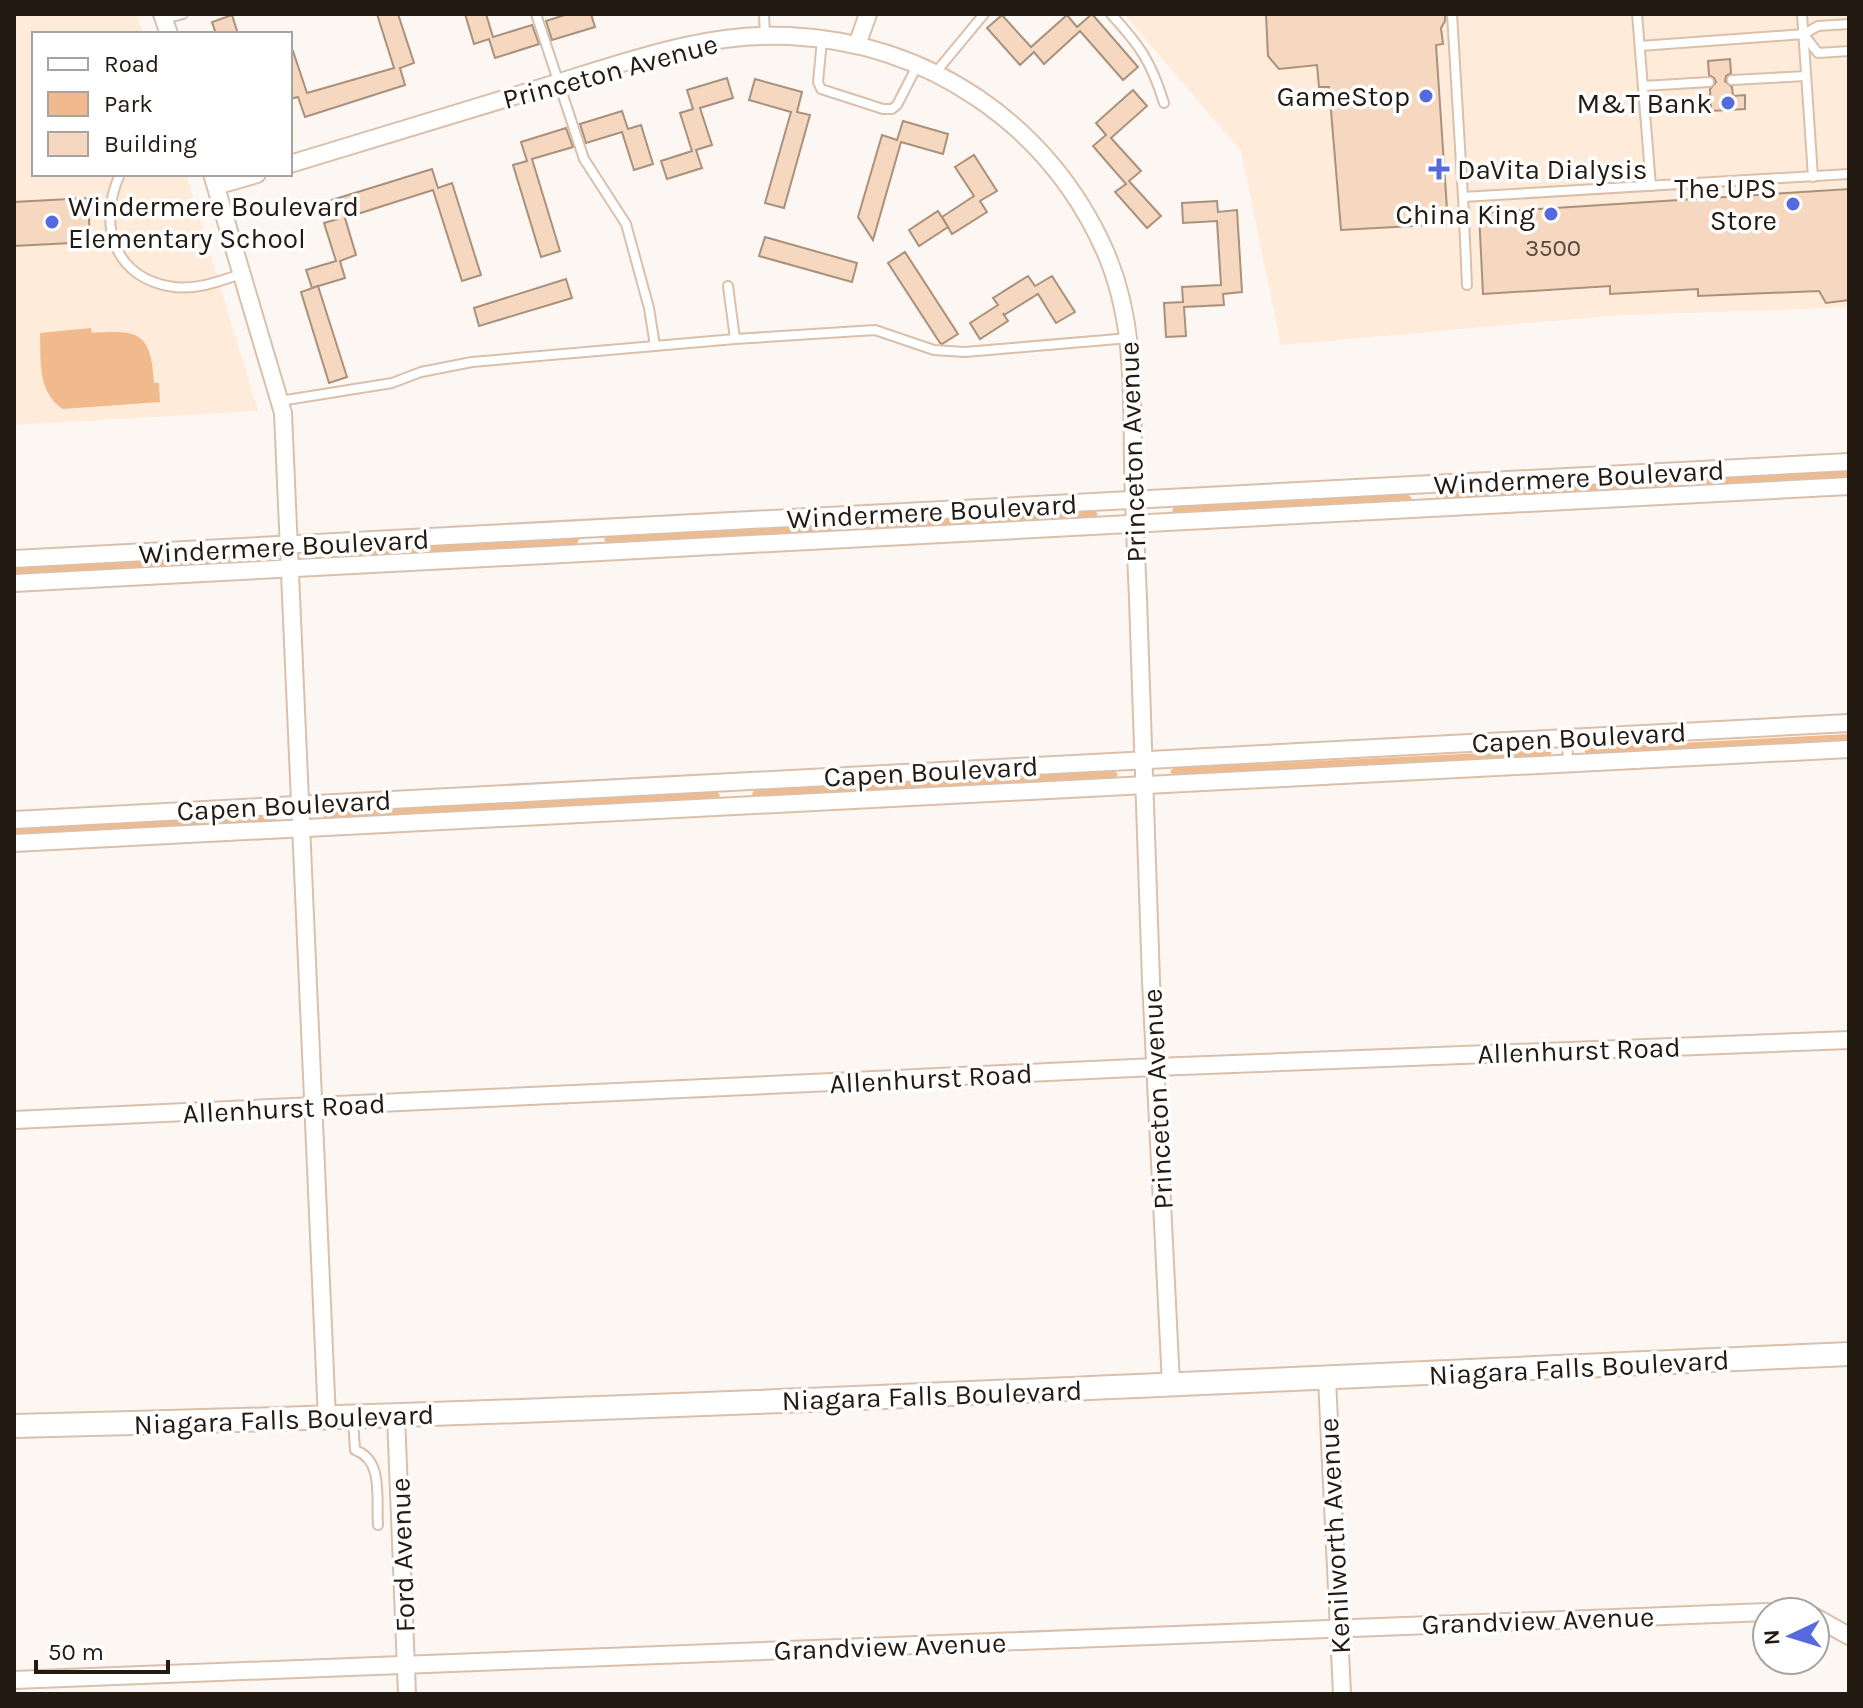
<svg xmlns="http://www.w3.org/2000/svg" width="1863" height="1708" viewBox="0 0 1863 1708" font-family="Karla,sans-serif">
  <rect width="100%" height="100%" fill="#fdf7f3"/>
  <!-- built -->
  <g fill="#ffebda">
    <polygon points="14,14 137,14 143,34 34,34 34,174 186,174 258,411 14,425"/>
    <polygon points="1124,14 1849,14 1849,307 1607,316 1281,345 1241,151"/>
  </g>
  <!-- green -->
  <g fill="#f0ba8c">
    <path d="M91 328 92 333C139 330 151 332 154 383H159L160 402 63 409C37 392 41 360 40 333Z"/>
    <polygon points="1849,470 1849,480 1702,486 1701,483 1704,478"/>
    <polygon points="1671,480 1675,481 1675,488 1441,501 1436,497 1440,492"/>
    <polygon points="1406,493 1412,498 1410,502 1174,514 1172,510 1177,504"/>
    <polygon points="1093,509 1098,514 1093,520 869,531 864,526 869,520"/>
    <polygon points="833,522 839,527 834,533 609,544 604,540 608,534"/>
    <polygon points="575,536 579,540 575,546 349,558 345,552 346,549"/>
    <polygon points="234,554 239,558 235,564 14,575 14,564"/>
    <polygon points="1849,734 1849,741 1587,754 1584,751 1587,748"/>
    <polygon points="1548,750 1552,753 1548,756 1174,775 1170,772 1173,768"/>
    <polygon points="1114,771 1118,774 1116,778 754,797 752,794 754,790"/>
    <polygon points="717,792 720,795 718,799 327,819 323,816 326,812"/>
    <polygon points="274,815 277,818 274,821 14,835 14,828"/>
  </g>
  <!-- building -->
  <g fill="#f5d8bf" stroke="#a9917c" stroke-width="2">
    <polygon points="377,14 398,14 414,63 400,68 405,85 305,117 298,97 290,99 290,51 293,51 307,93 394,68"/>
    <polygon points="465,14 486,14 493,37 532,25 539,44 495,58 489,39 474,44"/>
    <polygon points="568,14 591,14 595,27 552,40 546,21"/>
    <polygon points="1092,14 1138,67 1123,80 1080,31 1044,64 1034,52 1020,65 987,28 1002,15 1031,47 1067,15 1077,27"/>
    <polygon points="1266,14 1445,14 1445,21 1441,28 1443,44 1436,45 1448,224 1341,230 1329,87 1319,87 1317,65 1279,69 1268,56"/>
    <polygon points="232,15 238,34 216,34 212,22"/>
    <polygon points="1730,59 1731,73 1726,76 1725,81 1732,87 1733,96 1745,95 1745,109 1711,111 1710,89 1716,82 1714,78 1709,75 1708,61"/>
    <polygon points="727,78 733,98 700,108 712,145 696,150 702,168 667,179 661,161 692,151 680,113 693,109 687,90"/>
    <polygon points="755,79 802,92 797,112 810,115 784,208 765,203 791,112 749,100"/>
    <polygon points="1133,90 1147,106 1111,138 1141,171 1129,181 1161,216 1147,228 1115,192 1126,184 1093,146 1106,135 1096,123"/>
    <polygon points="622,111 628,129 641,125 653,164 634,170 622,132 586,143 580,124"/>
    <polygon points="903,121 948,134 943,154 901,142 873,240 858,217 882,135 897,140"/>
    <polygon points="566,128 573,147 532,159 560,251 541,257 513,165 527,161 521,142"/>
    <polygon points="974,155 997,191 980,201 987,212 952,234 942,217 974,196 955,167"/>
    <polygon points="432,169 438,188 452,183 481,275 462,281 433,190 345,218 356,255 340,261 345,278 312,288 306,270 336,261 324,223 338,219 332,200"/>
    <polygon points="1849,189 1849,300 1826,303 1819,291 1698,296 1698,289 1610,294 1610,286 1483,294 1479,213"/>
    <polygon points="88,198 90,242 14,246 14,202"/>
    <polygon points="1217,201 1218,212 1237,210 1242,292 1223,294 1224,305 1184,307 1186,336 1166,337 1164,303 1183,302 1182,287 1221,285 1217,221 1183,223 1182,203"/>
    <polygon points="938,211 948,227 919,246 909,230"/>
    <polygon points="765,237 857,263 852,282 759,256"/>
    <polygon points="905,252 958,334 942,344 940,343 888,263"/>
    <polygon points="1028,276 1035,286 1052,276 1075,312 1056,323 1038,294 1004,315 1003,313 1008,321 980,339 970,323 998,305 993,298"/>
    <polygon points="566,279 572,298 479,326 474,308"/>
    <polygon points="318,286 347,377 329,383 301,292"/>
  </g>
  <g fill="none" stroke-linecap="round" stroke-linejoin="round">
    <defs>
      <g id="service">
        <polyline points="536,14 584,159 626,224 649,308 655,346"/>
        <polyline points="764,14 765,36"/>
        <path d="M1111 14C1140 46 1151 61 1164 103"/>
        <polyline points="1452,14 1463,197 1849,174"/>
        <polyline points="1637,14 1651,186"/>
        <polyline points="1802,14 1813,177"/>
        <polyline points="164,19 183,14"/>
        <polyline points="1804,35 1818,53 1849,51"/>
        <polyline points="822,40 818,82 821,89 883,109 892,109 897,105 917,66"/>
        <polyline points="1640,46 1804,34 1818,26 1849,24"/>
        <polyline points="936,72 984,14"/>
        <polyline points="1732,80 1806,76"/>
        <polyline points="1643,86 1709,82"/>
        <path d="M120 174C97 225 114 279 174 287 197 290 220 281 241 274"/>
        <polyline points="1463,197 1467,285"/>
        <polyline points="728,286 735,339 875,330 934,350 965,352 1129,338"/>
        <polyline points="280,401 392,383 421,372 472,362 735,339"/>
        <polyline points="1567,737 1568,763"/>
        <path d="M353 1419 355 1450C384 1460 376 1499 378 1525"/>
      </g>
      <g id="minor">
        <polyline points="162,14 169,34"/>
        <polyline points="857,45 868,14"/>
        <path d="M290 164C376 138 462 112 547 86 627 62 705 32 789 36 927 42 1049 124 1105 251 1135 319 1132 391 1133 464 1134 509 1136 554 1138 599 1143 726 1146 854 1151 981 1157 1116 1165 1250 1171 1384"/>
        <polyline points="212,174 283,413 327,1419"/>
        <polyline points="216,186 257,174"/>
        <polyline points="14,559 1849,462"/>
        <polyline points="14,583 1849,486"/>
        <polyline points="14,820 1849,723"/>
        <polyline points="14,843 1849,749"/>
        <polyline points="14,1120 1155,1067 1849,1040"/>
        <polyline points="1327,1379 1342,1694"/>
        <polyline points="396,1416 407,1694"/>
        <polyline points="1773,1612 1798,1612"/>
        <polyline points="1815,1617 1849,1636"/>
        <polyline points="14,1680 1767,1612"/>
      </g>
      <path id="secondary" d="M14 1426C626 1412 1237 1381 1849 1354"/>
    </defs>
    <!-- service casing -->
    <use href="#service" stroke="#dac0aa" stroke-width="12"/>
    <!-- minor casing -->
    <use href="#minor" stroke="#dac0aa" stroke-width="20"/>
    <!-- secondary casing -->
    <use href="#secondary" stroke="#dac0aa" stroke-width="26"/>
    <!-- service -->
    <use href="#service" stroke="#fff" stroke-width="8"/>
    <!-- minor -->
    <use href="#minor" stroke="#fff" stroke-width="16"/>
    <!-- secondary -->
    <use href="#secondary" stroke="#fff" stroke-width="22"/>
  </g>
  <!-- markers -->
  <g fill="#566ae0" stroke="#fff" stroke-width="3">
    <circle cx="1426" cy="96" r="8"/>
    <circle cx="1728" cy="103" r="8"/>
    <path d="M1435 157h8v8h8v8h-8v8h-8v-8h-8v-8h8z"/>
    <circle cx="1793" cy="204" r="8"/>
    <circle cx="1551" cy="214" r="8"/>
    <circle cx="52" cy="222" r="8"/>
  </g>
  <g text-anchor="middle" stroke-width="7" stroke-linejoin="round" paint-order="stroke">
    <!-- number labels -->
    <g font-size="24" fill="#584a3d">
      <text x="1553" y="256">3500</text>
    </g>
    <!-- street labels -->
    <g font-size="28" fill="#231a12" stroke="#fff">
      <text transform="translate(610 71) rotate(-15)" y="10">Princeton Avenue</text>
      <text transform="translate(1132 452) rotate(-92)" y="10">Princeton Avenue</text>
      <text transform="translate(1579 477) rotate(-3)" y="10">Windermere Boulevard</text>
      <text transform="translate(932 511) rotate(-3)" y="10">Windermere Boulevard</text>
      <text transform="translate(284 546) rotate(-3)" y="10">Windermere Boulevard</text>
      <text transform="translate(1579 737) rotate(-3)" y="10">Capen Boulevard</text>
      <text transform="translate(931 771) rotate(-3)" y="10">Capen Boulevard</text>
      <text transform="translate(284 805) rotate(-3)" y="10">Capen Boulevard</text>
      <text transform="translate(1579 1050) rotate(-2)" y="10">Allenhurst Road</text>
      <text transform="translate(931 1078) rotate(-3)" y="10">Allenhurst Road</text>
      <text transform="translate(1157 1099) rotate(-93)" y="10">Princeton Avenue</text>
      <text transform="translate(284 1108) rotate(-3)" y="10">Allenhurst Road</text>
      <text transform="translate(1579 1367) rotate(-3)" y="10">Niagara Falls Boulevard</text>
      <text transform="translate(932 1395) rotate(-2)" y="10">Niagara Falls Boulevard</text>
      <text transform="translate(284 1419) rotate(-2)" y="10">Niagara Falls Boulevard</text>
      <text transform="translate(1334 1536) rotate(-93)" y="10">Kenilworth Avenue</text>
      <text transform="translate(402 1555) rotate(-92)" y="10">Ford Avenue</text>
      <text transform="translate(1538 1620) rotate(-2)" y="10">Grandview Avenue</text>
      <text transform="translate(890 1646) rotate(-2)" y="10">Grandview Avenue</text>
    </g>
    <!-- poi labels -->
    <g font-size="28" fill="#231a12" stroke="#fff" text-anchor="end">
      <text x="1410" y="106">GameStop</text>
      <text x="1712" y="113">M&amp;T Bank</text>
      <text x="1457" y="179" text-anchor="start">DaVita Dialysis</text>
      <text x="1777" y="198">The UPS<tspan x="1777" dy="32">Store</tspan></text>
      <text x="68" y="216" text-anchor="start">Windermere Boulevard<tspan x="68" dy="32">Elementary School</tspan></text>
      <text x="1535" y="224">China King</text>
    </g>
  </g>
  <!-- border -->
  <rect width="1863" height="1708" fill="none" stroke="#231a12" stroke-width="32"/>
  <!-- legend -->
  <rect x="32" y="32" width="260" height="144" fill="#ffffff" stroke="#a7a3a0" stroke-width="2"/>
  <rect x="48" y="58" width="40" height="12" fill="#ffffff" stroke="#a7a3a0" stroke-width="2"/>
  <text x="104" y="72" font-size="24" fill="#231a12">Road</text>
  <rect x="48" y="92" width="40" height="24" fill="#f0ba8c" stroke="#a7a3a0" stroke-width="2"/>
  <text x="104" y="112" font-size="24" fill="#231a12">Park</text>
  <rect x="48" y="132" width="40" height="24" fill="#f5d8bf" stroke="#a7a3a0" stroke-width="2"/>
  <text x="104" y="152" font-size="24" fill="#231a12">Building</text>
  <!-- north arrow -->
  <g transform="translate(1791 1636) rotate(266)"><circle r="38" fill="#ffffff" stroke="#a7a3a0" stroke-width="2"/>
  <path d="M0-6L14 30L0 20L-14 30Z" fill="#566ae0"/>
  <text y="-12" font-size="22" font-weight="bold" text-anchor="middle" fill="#231a12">N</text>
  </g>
  <!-- scale -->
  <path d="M36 1660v12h132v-12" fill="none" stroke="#231a12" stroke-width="4"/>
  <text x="48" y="1660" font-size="24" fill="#231a12" stroke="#ffffff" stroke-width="6" paint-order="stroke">50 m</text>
</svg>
